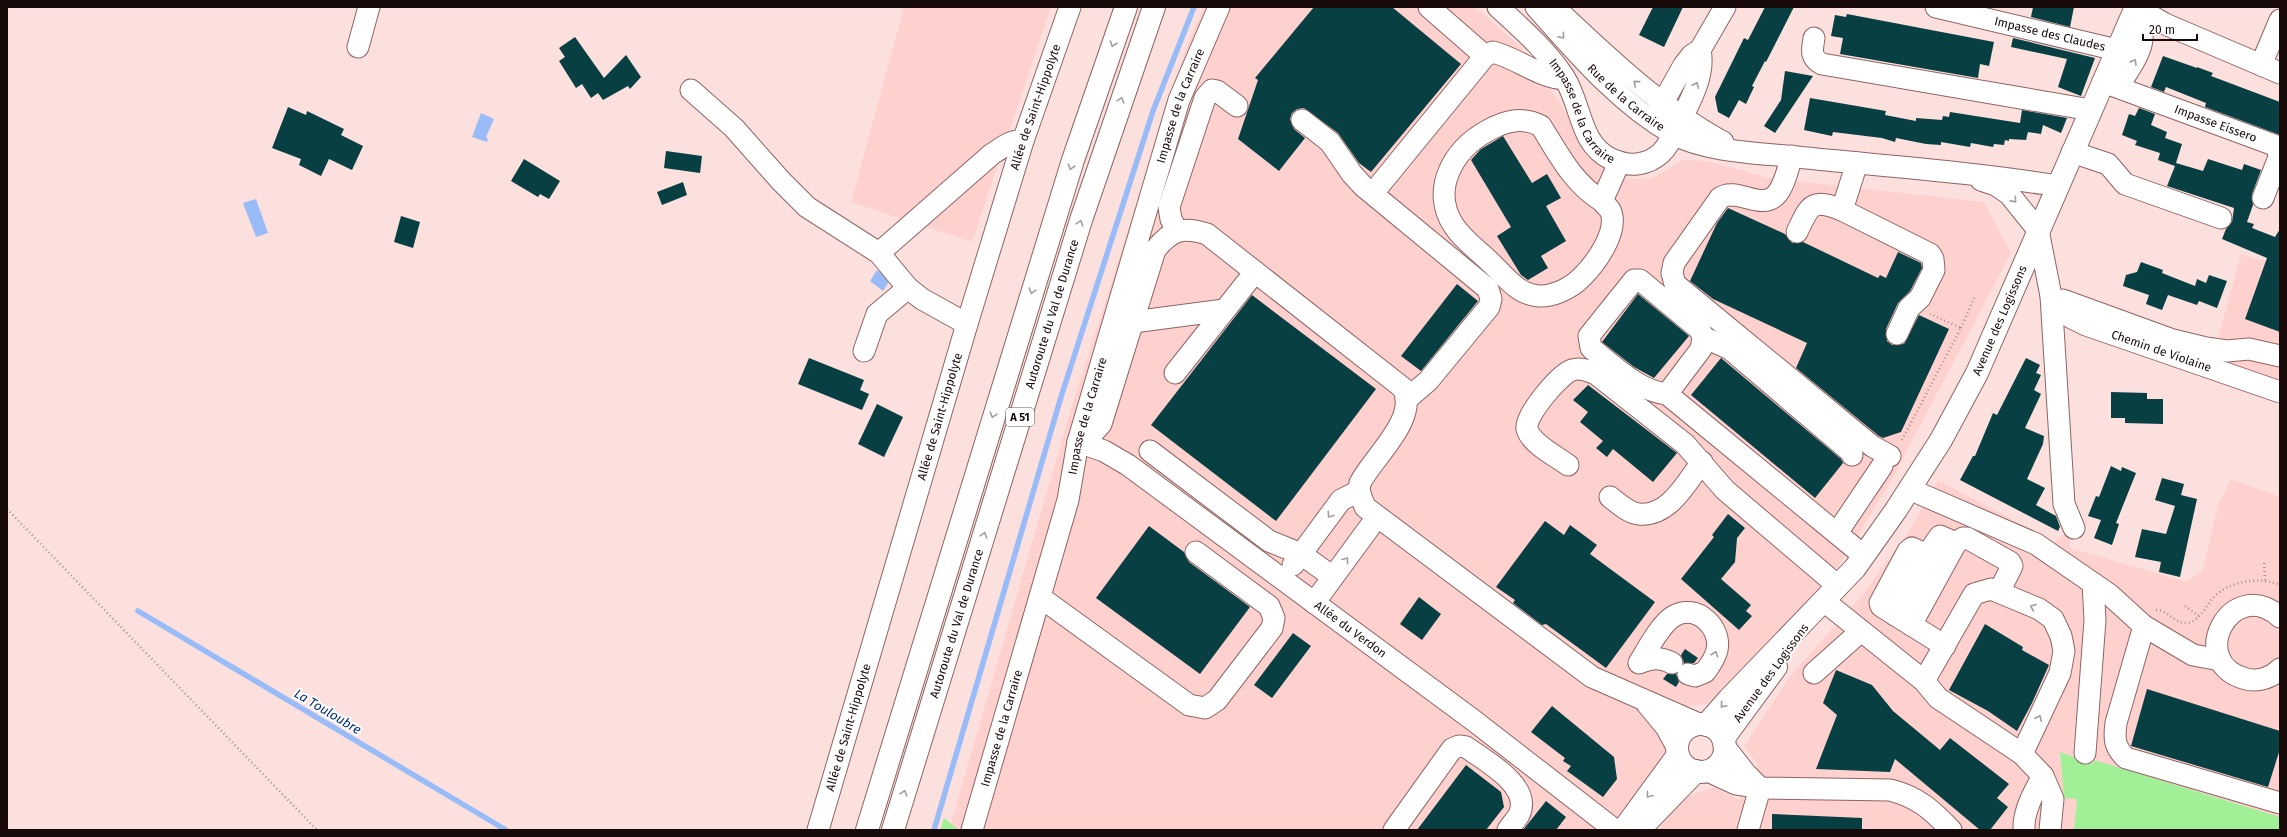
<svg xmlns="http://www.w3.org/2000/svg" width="2287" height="837" viewBox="0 0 2287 837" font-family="'Fira Sans',sans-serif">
  <rect width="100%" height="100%" fill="#fce0de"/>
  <!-- built -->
  <g fill="#fed1cf">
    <polygon points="904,7 1051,7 972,242 851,202"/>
    <polygon points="1204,7 1475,7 1521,47 1611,178 1651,179 1683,160 1707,161 1768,178 1984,202 2011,253 1890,483 1841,563 1766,646 1707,704 1690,706 1666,735 1668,755 1618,830 949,830 1070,412 1187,46"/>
    <polygon points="2241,254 2280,266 2280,382 2212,360"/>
    <polygon points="2231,479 2280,497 2280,817 2094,760 2094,765 2060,752 2064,797 2077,799 2074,830 1659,830 1682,799 1714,787 1739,800 1758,764 1744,747 1791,675 1860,598 1906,536 1938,480 2054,542 2070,531 2070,548 2187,582 2203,570 2218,505"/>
  </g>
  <!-- green -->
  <g fill="#a1f098">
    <polygon points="2060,752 2093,764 2094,760 2280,817 2280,830 2074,830 2077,799 2064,798"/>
    <polygon points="944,818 959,830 940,830"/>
  </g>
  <!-- water -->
  <g fill="#99bbf7">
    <polygon points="481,113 494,119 486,137 488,139 487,142 472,137"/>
    <polygon points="256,199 268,233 256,237 243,203"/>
    <polygon points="877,270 890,280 883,291 870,281"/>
  </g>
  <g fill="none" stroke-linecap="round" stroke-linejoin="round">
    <!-- stream -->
    <g stroke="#99bbf7" stroke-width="5.5">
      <polyline points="138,611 506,830"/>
      <polyline points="934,830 1061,397 1153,111 1194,7"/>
    </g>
  </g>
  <!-- building -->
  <g fill="#073f43">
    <polygon points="1314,7 1392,7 1461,64 1371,172 1359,163 1338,133 1304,108 1297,109 1292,113 1290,119 1294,129 1305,138 1279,171 1238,139 1258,80 1255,78"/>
    <polygon points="1653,7 1683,7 1664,47 1639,35"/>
    <polygon points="1765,7 1794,7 1766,62 1765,61 1752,86 1754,87 1746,104 1739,100 1729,118 1718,112 1715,97 1744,38 1748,40"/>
    <polygon points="2033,7 2074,7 2070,27 2031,17"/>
    <polygon points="1847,14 1994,42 1989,66 1980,64 1978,78 1840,54 1843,38 1831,36 1835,15 1846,17"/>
    <polygon points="575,37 604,78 626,55 641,77 630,89 628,86 603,100 598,93 591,98 582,84 576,88 559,61 565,57 559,48"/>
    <polygon points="2013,38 2095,58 2081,96 2058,87 2067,59 2011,47"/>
    <polygon points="2163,56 2197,68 2197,67 2213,73 2211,76 2280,102 2280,135 2205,107 2206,103 2166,87 2164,92 2151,87"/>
    <polygon points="1785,71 1813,76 1775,133 1764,126 1781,100"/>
    <polygon points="1810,98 1886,111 1885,115 1916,121 1916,118 1942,120 1943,116 1949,117 1950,112 2020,123 2022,110 2067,118 2061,133 2043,125 2041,134 2028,132 2026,140 2009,139 2009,141 2005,140 2004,145 1994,144 1993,147 1971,143 1970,147 1941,142 1941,145 1926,144 1896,138 1895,142 1882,138 1833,132 1832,136 1804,130"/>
    <polygon points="288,107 306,115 307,111 344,129 341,135 363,146 352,170 329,159 321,176 299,165 301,159 272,148"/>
    <polygon points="2139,108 2155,114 2151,125 2167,132 2165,138 2182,144 2176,163 2203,171 2208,159 2242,170 2244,164 2261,170 2252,194 2253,205 2247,222 2254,224 2252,228 2275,237 2280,229 2280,332 2245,319 2267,258 2222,239 2226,229 2232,222 2234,208 2167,186 2175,166 2158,160 2160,153 2135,145 2137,141 2122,135 2129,114 2135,116"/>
    <polygon points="1503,136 1532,183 1547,174 1561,198 1546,206 1566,241 1541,256 1548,268 1528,280 1521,275 1497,236 1511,227 1471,160 1481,149"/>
    <polygon points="666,151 702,156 700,173 664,168"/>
    <polygon points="524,159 560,181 549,199 540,194 538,197 511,181"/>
    <polygon points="683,182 687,195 662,205 657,192"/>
    <polygon points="1728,208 1785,234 1792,243 1803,242 1878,278 1880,275 1886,278 1898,252 1921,263 1922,268 1910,291 1898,303 1886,329 1887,341 1892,345 1904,344 1919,315 1949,329 1901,432 1883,438 1879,436 1796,368 1807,343 1713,299 1690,281 1717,223"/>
    <polygon points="401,216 420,222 413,248 394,242"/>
    <polygon points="2141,262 2163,270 2162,273 2195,286 2197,279 2206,283 2209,275 2227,281 2217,308 2199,301 2197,305 2168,295 2162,310 2146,304 2149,295 2123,286 2126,275 2137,272"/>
    <polygon points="1457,284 1478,301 1421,371 1401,356"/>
    <polygon points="1638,294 1689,336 1654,378 1634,367 1602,342"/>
    <polygon points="1252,295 1376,389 1276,521 1151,425"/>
    <polygon points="809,358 864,380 860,390 869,394 862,410 798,384"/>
    <polygon points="1721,358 1841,459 1843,463 1815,498 1691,395"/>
    <polygon points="2026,358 2040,365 2036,373 2041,375 2034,390 2041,394 2025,428 2044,436 2043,444 2027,479 2045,488 2036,505 2056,516 2060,527 2058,531 1960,480 1973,456 1975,456 1993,413 1997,415"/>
    <polygon points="1588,385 1677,453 1653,482 1613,449 1607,457 1596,448 1603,441 1580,422 1588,412 1573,400"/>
    <polygon points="2111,392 2147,393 2147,399 2163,399 2163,424 2125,423 2125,418 2111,418"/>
    <polygon points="877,404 903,417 884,457 858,444"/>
    <polygon points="2111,466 2121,471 2122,467 2136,473 2116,523 2119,524 2112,545 2094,538 2101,520 2088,516 2096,496 2099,497"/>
    <polygon points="2162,478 2184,484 2181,495 2197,499 2180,577 2159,572 2161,562 2135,557 2142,529 2166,534 2175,506 2155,500"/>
    <polygon points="1728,514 1745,528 1737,538 1735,562 1721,579 1751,605 1746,611 1752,616 1739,630 1681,579 1714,537 1712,535"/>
    <polygon points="1545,521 1564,535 1570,525 1597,545 1590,554 1655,602 1606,668 1546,624 1542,625 1513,603 1515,600 1496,587"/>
    <polygon points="1149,526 1184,552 1189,562 1250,607 1200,674 1096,598"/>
    <polygon points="1419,597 1441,614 1422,640 1400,624"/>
    <polygon points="1985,624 2023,647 2022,650 2049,665 2032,703 2017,731 1988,711 1949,690"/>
    <polygon points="1293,633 1311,646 1272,698 1254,685"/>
    <polygon points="1685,649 1698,658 1694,663 1684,663 1681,655"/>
    <polygon points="1836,670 1872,685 1893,711 1940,750 1950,738 2009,784 1997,798 2008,807 1990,830 1980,830 1895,759 1890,772 1816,769 1837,715 1823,703"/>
    <polygon points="1667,674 1676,674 1679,682 1676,687 1663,679"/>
    <polygon points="2147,689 2280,731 2280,749 2268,787 2131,746"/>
    <polygon points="1552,706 1614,757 1617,779 1603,797 1567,771 1571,766 1563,761 1565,758 1531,732"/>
    <polygon points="1466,765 1501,792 1504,807 1486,830 1417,830"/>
    <polygon points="1546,801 1566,817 1556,830 1523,830"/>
    <polygon points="1772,814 1862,818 1862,830 1772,830"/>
  </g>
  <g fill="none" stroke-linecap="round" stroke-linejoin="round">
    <defs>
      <g id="minor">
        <polyline points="1429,7 1485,56"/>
        <path id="s1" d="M1498 7C1522 29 1546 50 1564 77 1582 105 1579 144 1611 159 1620 163 1628 165 1637 164 1659 161 1667 148 1676 130 1687 106 1706 77 1700 50"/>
        <path id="s2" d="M1536 7C1577 53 1619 103 1673 134 1706 152 1760 153 1797 157 1884 166 1972 172 2058 186"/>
        <path d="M1554 7C1607 57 1659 107 1723 142"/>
        <path id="s3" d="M1936 7 2117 50"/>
        <polyline points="2136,7 2165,24 2280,73"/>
        <path d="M1814 38C1812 50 1810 58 1822 64L2091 110"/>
        <polyline points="358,47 369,7"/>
        <polyline points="2261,65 2280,20"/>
        <path id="s4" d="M2103 82 2274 145 2278 151 2279 157 2263 198"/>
        <path d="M2103 82 2125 76C2142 49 2148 39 2136 7"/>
        <polyline points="691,90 734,128 781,181 807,207 879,253 908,288 922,299 967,324"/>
        <polyline points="1656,115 1684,65 1692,55 1700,50 1725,7"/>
        <polyline points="1302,120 1330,142 1352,174 1363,186 1488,289 1491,299 1489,307 1428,381 1407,399"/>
        <polyline points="2072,152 2108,164 2125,184 2221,218"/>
        <path d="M1792 156C1788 168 1785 184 1777 194 1762 212 1736 186 1720 198L1674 263 1672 273 1675 284 1872 446 1890 456"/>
        <polyline points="1857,163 1842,210 1930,254 1933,259 1934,270 1920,298 1909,308 1897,334"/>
        <polyline points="1981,180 1996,185 2009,194 2038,230 2051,296 2064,504 2074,528"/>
        <path d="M1373 193 1485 56 1493 52C1519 59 1538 77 1565 79"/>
        <path d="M1602 201C1604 204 1608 207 1610 210 1620 231 1595 264 1582 277 1570 289 1550 299 1533 295 1516 292 1503 274 1490 262 1479 251 1463 240 1454 226 1430 190 1453 150 1487 131 1505 121 1522 116 1541 126 1559 155 1573 183 1602 201L1619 163"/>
        <polyline points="1177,231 1171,219 1169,207 1205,98 1212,90 1217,91 1237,106"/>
        <path d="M1797 232C1810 205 1811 198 1842 210"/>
        <path d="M879 253 992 154C1002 148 1012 139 1023 141"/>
        <path id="s5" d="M2051 296 2070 317 2086 325 2280 392"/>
        <polyline points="2063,300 2173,340 2206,348 2227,351 2249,349 2280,356"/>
        <polyline points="1133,322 1224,310"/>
        <polyline points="1703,337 1730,349 1851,452 1852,455"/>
        <polyline points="864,351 877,314 908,288"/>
        <polyline points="1175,373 1255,272"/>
        <path d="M1667 394 1701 349 1703 337 1700 330 1640 280H1634L1589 336 1591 348C1614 366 1638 391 1667 394L1863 555"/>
        <path d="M1078 442 1091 435 1101 424 1155 250C1171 230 1182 226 1207 234L1403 388C1419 419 1373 457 1360 483L1359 491 1365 507 1592 677 1699 724"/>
        <path id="s6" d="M1078 442 1104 451 1128 465 1473 720 1615 830"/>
        <polyline points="1150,451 1269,541 1301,554 1333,577"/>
        <path d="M1568 465C1556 456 1531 444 1527 429 1524 416 1560 374 1572 370 1581 367 1588 371 1596 374L1685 444 1725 490 1838 586"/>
        <path d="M1909 489 2036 544 2110 595 2144 626 2116 723C2114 738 2114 747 2126 758L2280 803"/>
        <path d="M1610 497C1618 503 1628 513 1639 514 1669 517 1686 483 1702 462"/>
        <polyline points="1837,533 1882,466"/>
        <polyline points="1293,565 1341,500 1359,491"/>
        <polyline points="1040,597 1189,705 1205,708 1217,700 1272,628 1274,618 1269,606 1196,552"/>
        <polyline points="1824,601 1924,681 1938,698 2022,754 2043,776 2053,799 2050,830"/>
        <polyline points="1314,603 1377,517"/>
        <polyline points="1895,615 1927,555"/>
        <path d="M2280 617C2231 574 2185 663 2246 679 2258 682 2271 678 2280 669"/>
        <polyline points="1911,625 1956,543"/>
        <polyline points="2144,626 2193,655 2220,660"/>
        <polyline points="1945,646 1881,606 1880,603 1908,551 1912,548 1927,555 1940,536 1956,543 1963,538 1967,538 2010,562 2012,566 1999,592"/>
        <path d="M1672 663C1660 657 1652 658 1639 663 1647 650 1661 623 1674 616 1697 603 1722 628 1717 650 1715 659 1710 665 1705 672L1695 676 1688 674"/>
        <polyline points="1814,673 1861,631"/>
        <polyline points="1924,681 1974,594 1991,589 2039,609 2053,619 2061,636 2064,651 2060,673 2022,754"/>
        <polyline points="1647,704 1666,727 1677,747"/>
        <polyline points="1724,746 1746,774 1760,788"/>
        <polyline points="2085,753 2095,620 2093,583"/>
        <path d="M1708 771 1736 784 1760 788 1890 790C1918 797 1932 810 1951 830"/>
        <path id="s7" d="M818 830 967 324 1023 141 1070 7"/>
        <path id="s8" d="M972 830 1068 500 1078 442 1179 100 1219 7"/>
        <path d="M1394 830 1452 749 1459 746 1466 747C1485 761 1533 786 1519 815 1516 820 1511 825 1508 830"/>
        <polyline points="1748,830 1760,788"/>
        <path d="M2024 830C2023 811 2034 792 2043 776"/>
      </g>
      <g id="major">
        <circle cx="1701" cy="748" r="24"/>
        <path id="s9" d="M1706 725 1729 699 1855 568 1896 510 1941 440 1977 373 2136 7"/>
        <polyline points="1723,739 1776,667"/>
        <polyline points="1623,830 1678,755"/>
        <polyline points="1639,830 1696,771"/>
      </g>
      <g id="highway">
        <polyline points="867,830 1073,160 1126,7"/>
        <path id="s10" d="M893 830 1081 220 1154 7"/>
      </g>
    </defs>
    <!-- minor casing -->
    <use href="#minor" stroke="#8e6463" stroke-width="23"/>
    <!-- major casing -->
    <use href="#major" stroke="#8e6463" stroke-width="24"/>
    <!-- highway casing -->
    <use href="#highway" stroke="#8e6463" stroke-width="24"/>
    <!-- path -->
    <g stroke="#a99190" stroke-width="2.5" stroke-dasharray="1 3" stroke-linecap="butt">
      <polyline points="1961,328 1974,298"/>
      <polyline points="1902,440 1961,328 1930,314"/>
      <polyline points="7,509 317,830"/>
      <polyline points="2264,563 2265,581"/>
      <polyline points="2185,606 2199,616"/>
      <path d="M2156 610C2168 610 2175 624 2187 623 2200 621 2206 606 2213 598 2228 581 2260 576 2280 585"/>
    </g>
    <!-- minor -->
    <use href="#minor" stroke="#fff" stroke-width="21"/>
    <!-- major -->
    <use href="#major" stroke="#fff" stroke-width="22"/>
    <!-- highway -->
    <use href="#highway" stroke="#fff" stroke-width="22"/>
  </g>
  <!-- one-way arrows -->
  <defs><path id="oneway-chevron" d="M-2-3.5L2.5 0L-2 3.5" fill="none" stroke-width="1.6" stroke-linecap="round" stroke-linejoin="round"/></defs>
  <g stroke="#a39d9d">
    <use href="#oneway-chevron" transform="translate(1562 36) rotate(49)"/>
    <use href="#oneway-chevron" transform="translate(1113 44) rotate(109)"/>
    <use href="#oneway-chevron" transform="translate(2134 62) rotate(-60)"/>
    <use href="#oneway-chevron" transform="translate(1636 83) rotate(-140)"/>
    <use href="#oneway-chevron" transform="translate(1696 85) rotate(-67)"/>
    <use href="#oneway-chevron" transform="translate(1121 100) rotate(-72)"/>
    <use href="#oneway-chevron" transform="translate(1071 167) rotate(107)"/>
    <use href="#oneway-chevron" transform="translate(2014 200) rotate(49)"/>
    <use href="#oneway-chevron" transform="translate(1080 223) rotate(-73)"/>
    <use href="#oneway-chevron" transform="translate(1032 291) rotate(107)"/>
    <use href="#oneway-chevron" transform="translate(993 415) rotate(107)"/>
    <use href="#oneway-chevron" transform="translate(1330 515) rotate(126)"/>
    <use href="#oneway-chevron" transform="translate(984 535) rotate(-73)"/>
    <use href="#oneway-chevron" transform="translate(1346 560) rotate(-53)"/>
    <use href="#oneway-chevron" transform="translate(2033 607) rotate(-157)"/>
    <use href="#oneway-chevron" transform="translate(1715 654) rotate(-71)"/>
    <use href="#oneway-chevron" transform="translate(1723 705) rotate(131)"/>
    <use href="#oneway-chevron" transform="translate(2039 718) rotate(-65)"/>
    <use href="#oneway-chevron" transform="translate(904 793) rotate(-73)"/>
    <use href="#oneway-chevron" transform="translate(1649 795) rotate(128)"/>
  </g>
  <g text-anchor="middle" stroke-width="4" stroke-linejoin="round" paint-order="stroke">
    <!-- shield labels -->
    <rect fill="#fff" stroke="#5e5454" stroke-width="1" x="1006" y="408" width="28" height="18" rx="3"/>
    <g font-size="11" font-weight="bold" fill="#190a0a">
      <text x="1020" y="421">A 51</text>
    </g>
    <!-- street labels -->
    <g font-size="12" fill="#190a0a" stroke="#fff">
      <text dy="4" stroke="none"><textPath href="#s3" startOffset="117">Impasse des Claudes</textPath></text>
      <text dy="4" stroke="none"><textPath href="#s2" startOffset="128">Rue de la Carraire</textPath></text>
      <text dy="4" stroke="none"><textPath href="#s8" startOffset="754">Impasse de la Carraire</textPath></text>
      <text dy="4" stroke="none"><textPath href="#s7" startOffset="755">Allée de Saint-Hippolyte</textPath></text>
      <text dy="4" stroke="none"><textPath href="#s1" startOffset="136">Impasse de la Carraire</textPath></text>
      <text dy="4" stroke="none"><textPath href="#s4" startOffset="120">Impasse Eissero</textPath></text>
      <text dy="4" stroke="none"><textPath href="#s10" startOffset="540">Autoroute du Val de Durance</textPath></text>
      <text dy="4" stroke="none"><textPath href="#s9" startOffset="504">Avenue des Logissons</textPath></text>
      <text dy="4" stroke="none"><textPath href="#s5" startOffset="126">Chemin de Violaine</textPath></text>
      <text dy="4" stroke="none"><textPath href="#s8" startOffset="430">Impasse de la Carraire</textPath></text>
      <text dy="4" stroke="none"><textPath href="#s7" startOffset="431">Allée de Saint-Hippolyte</textPath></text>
      <text dy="4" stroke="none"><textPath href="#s10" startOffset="216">Autoroute du Val de Durance</textPath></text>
      <text dy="4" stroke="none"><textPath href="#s6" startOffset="332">Allée du Verdon</textPath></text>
      <text transform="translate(1771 673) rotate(-54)" y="4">Avenue des Logissons</text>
      <text dy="4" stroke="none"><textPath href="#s7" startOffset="107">Allée de Saint-Hippolyte</textPath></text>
      <text dy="4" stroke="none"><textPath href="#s8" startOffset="106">Impasse de la Carraire</textPath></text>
    </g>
    <!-- water labels -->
    <g font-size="13" font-style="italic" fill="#022d81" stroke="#fff">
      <text transform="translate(328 711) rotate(31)" y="5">La Touloubre</text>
    </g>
  </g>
  <!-- border -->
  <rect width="2287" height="837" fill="none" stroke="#190a0a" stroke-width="16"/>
  <!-- scale -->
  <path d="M2143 34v6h54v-6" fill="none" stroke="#190a0a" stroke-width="2"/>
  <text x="2149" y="34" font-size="12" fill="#190a0a" stroke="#ffffff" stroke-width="3" paint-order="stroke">20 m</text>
</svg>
